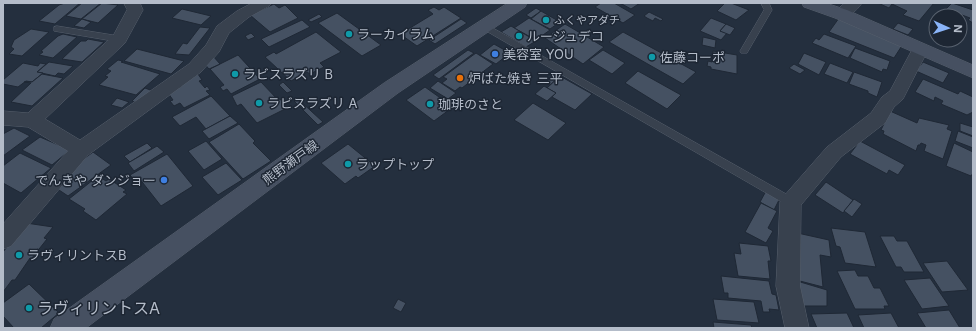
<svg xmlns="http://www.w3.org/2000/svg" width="976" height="331" viewBox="0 0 976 331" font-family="Inter,'Noto Sans JP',sans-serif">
  <rect width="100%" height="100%" fill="#242f3e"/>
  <!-- building -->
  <g fill="#455162" stroke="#1f2835">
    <polygon points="65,3 80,3 55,24 39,21 59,5"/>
    <polygon points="82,3 101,3 81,19 66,16"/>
    <polygon points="102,3 118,5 98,23 82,19"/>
    <polygon points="601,3 614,3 635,15 623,23 595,7"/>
    <polygon points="620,3 640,3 631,9"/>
    <polygon points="725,3 731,3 749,10 736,20 717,11"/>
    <polygon points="878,3 934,3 919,21 903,15 907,11 892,4 889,8"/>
    <polygon points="952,3 973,10 973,23 968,20 970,18 962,15 961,17 945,10"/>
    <polygon points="274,4 279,8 285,5 298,18 270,32 250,15"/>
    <polygon points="434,7 439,10 444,7 461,18 417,46 400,34 433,14 428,10"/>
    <polygon points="536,8 541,11 531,18 526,15"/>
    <polygon points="182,9 211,16 201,25 172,18"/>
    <polygon points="541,11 560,22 550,29 531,19"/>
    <polygon points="649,12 663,19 661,21 655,18 653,21 647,18 644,16"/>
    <polygon points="337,13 381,45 362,56 318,23"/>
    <polygon points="319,14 322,17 311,22 308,20"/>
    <polygon points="529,18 550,30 536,40 514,28"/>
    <polygon points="711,18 726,24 720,31 727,33 721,40 700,31"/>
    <polygon points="839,18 903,44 894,58 829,32"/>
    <polygon points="82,19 91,22 84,28 74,26"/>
    <polygon points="461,19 467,23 435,44 429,40"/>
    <polygon points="302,20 310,27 269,47 261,39"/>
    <polygon points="898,23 913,29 908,35 893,29"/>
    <polygon points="565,24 604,47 583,64 545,38"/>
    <polygon points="726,24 735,28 730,35 720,31"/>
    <polygon points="511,26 536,41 526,47 501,32"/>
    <polygon points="200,27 210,28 189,55 175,54 183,43 187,44"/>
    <polygon points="31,29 49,32 22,56 9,54 14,49 11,47 14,40"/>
    <polygon points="316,32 341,52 320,63 324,67 310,74 307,72 291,81 265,57 274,52 276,54"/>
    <polygon points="623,32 696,72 683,84 609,42"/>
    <polygon points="251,33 255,37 248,40 245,36"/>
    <polygon points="63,34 77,37 53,58 39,55 43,52 41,51 58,36"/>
    <polygon points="824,34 856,46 848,58 812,43 816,38 819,40"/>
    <polygon points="703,37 716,40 715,48 702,45"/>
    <polygon points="88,39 104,42 82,62 62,59 81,41 86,41"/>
    <polygon points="494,44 510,53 496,64 480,55"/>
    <polygon points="855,48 890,61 887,70 883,69 882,72 850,58"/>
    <polygon points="137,49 184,61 171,74 124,61"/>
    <polygon points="468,50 474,53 439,79 433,75"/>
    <polygon points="603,50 625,63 612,74 589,60"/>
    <polygon points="713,51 737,55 737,74 711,69 711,67 707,66 708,61 712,62"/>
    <polygon points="476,53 493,64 462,88 460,87 455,91 442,83 447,79 443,77"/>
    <polygon points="804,53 826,62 819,75 798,64"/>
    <polygon points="238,55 260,79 231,94 227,89 223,91 220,87 224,85 210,69"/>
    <polygon points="213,56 220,64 209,69 202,61"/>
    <polygon points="118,60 123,61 121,62 160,74 136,95 99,85 108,77 105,76 111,71 107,69"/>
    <polygon points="49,62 73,66 64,74 58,73 55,76 37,72"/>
    <polygon points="923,62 949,73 943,83 916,71"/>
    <polygon points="23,63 38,66 40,63 46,64 37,72 43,73 32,82 26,81 18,87 3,84 3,80"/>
    <polygon points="830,63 853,72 847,83 824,74"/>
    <polygon points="794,64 805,70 800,74 789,68"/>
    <polygon points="638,71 681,95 667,109 625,83"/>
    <polygon points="854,72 882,82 877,97 868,93 868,91 849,84"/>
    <polygon points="42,74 63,78 32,106 11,102 31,83 24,82 32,82"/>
    <polygon points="198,74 202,80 199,81 205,88 207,86 210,90 206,91 210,95 184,108 180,103 174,106 170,101 173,100 168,93 182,86 181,85"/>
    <polygon points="554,75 559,77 550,85 545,83"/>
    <polygon points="560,76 592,94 575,110 552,97 556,93 547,88"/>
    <polygon points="923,79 958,94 960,91 973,97 973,112 967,115 941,104 943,101 935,97 934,101 915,92"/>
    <polygon points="438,81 456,93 448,99 430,88"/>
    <polygon points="261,82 278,100 280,99 287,108 257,123 241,104 237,106 232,96"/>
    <polygon points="283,82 292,91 287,93 279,85"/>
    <polygon points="544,86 556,93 547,101 535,94"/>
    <polygon points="425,87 453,107 434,121 406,100"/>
    <polygon points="145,88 153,91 139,104 132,101"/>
    <polygon points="211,96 230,116 206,129 196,117 180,126 172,117"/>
    <polygon points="117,98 129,102 122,108 111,105"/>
    <polygon points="298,99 323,122 318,125 294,101"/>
    <polygon points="533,103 566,123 548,140 514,120"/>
    <polygon points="890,111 917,123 919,118 949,125 947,129 952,131 943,159 924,151 926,145 921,143 920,145 918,145 916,151 883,134 884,131 881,130"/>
    <polygon points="230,116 238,123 209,139 202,131"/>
    <polygon points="960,123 973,127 973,136 960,131"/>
    <polygon points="239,124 255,141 253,143 271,161 243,179 209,142"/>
    <polygon points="14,128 30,136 3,156 3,134"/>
    <polygon points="958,131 973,137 973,148 955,141"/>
    <polygon points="40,137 70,150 52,165 22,150"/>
    <polygon points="206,141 222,159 204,170 188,151"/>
    <polygon points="860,141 905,165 898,175 889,170 887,174 850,154"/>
    <polygon points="147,143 152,148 130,162 124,156"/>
    <polygon points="954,143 973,152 973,173 971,176 946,166"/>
    <polygon points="348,144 375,166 358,178 356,176 345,184 321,163"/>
    <polygon points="157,146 164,152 134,171 128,163"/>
    <polygon points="93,152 111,165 68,196 53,186 56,180"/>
    <polygon points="20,153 51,168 21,193 3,183 3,166"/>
    <polygon points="167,154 193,186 161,206 139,178 135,181 130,175"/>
    <polygon points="226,163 242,180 218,195 202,177"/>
    <polygon points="98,176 106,181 109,179 126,190 123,192 127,194 96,220 83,211 85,209 69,199"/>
    <polygon points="826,182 853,200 843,213 815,195"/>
    <polygon points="766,191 780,198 774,210 760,202"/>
    <polygon points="854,199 862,204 852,217 844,211"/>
    <polygon points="761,203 777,211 768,228 773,231 766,243 745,232"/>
    <polygon points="26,223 53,227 44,238 47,239 32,258 30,258 15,280 12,280 3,292 3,252"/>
    <polygon points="831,228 865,232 876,267 845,263 840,247 836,246"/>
    <polygon points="793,232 829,240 831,257 820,255 823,287 796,280"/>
    <polygon points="880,236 894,236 897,241 907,241 924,272 904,272 901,267 896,267"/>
    <polygon points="739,243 768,246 771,261 768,261 770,279 738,276 734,253 741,254"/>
    <polygon points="947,261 968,290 942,292 923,263"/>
    <polygon points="855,270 858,276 868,276 874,288 880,288 889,306 884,306 885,309 855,309 837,271"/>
    <polygon points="721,276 769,281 772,294 776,295 779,310 769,309 770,312 763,312 761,301 728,298 728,293 724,293"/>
    <polygon points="930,278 949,306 922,309 904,280"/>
    <polygon points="797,281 827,290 827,306 795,306"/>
    <polygon points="29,284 59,313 41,328 14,328 3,316 3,303"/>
    <polygon points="398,299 406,303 401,312 393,308"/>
    <polygon points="713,299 754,302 759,323 717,320"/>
    <polygon points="949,310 960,328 926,328 917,313"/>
    <polygon points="847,313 854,328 817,328 811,314"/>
    <polygon points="891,313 899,328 864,328 858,315"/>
    <polygon points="713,322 751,325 752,328 714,328"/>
  </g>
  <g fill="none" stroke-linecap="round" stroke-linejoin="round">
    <defs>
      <g id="lane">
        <polygon points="761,3 769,3 772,10 747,53 741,53 740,51 764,10"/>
        <polygon points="484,23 795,199 796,202 795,205 791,206 787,205 481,28 481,24"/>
        <polygon points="57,26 119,36 123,39 119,42 54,31 54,27"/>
      </g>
      <g id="street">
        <polygon points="124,3 140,3 143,10 125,43 45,119 80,140 189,64 206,45 217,26 237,11 252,3 272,3 269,6 249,17 229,33 219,52 201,72 88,155 11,246 3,249 3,224 68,151 28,127 3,125 3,111 28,113 113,36 127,10"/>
        <path d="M845 3H862C856 12 846 20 835 17L833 14Z"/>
        <polygon points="920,45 926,46 928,50 903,99 894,107 885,123 841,157 801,205 800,286 809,328 785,328 776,286 780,202 784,196 827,147 871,113 882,97 890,91 914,46"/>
      </g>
      <g id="secondary">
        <polygon points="508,3 527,3 525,7 398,93 86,328 50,328 54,319 384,83"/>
        <polygon points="802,3 826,3 847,10 973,65 973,78 835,18 804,7"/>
      </g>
    </defs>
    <!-- lane casing -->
    <use href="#lane" stroke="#565f6c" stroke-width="1"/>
    <!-- street casing -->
    <use href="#street" stroke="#565f6c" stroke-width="1"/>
    <!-- secondary casing -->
    <use href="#secondary" stroke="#565f6c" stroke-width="1"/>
    <!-- lane -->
    <use href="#lane" fill="#38414e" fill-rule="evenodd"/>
    <!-- street -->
    <use href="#street" fill="#38414e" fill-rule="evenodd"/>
    <!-- secondary -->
    <use href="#secondary" fill="#465061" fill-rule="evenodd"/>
  </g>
  <!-- markers -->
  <g fill="#0f9aa8" stroke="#1d2633" stroke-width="1.5">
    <circle cx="546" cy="20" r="4"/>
    <circle cx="349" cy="34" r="4"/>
    <circle cx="519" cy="36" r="4"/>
    <circle cx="652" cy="57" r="4"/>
    <circle cx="235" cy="74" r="4"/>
    <circle cx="259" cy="103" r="4"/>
    <circle cx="430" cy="104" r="4"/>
    <circle cx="348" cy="164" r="4"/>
    <circle cx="19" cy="255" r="4"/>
    <circle cx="29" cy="308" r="4"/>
  </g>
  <g fill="#3f7fe0" stroke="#1d2633" stroke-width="1.5">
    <circle cx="495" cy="54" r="4"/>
    <circle cx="164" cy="180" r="4"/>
  </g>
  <circle fill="#e8710a" stroke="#1d2633" stroke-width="1.5" cx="460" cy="78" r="4"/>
  <g text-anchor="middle" stroke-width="3" stroke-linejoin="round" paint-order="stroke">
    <!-- far-poi labels -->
    <g font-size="11" fill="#b4bcc9" stroke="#1d2633" text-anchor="start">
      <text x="554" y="24">ふくやアダチ</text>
    </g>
    <!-- poi labels -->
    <g font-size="13" fill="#b4bcc9" stroke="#1d2633" text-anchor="start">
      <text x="357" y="39">ラーカイラム</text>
      <text x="527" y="41">ルージュデコ</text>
      <text x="503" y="59">美容室 YOU</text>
      <text x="660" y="62">佐藤コーポ</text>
      <text x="243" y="79">ラビスラズリ B</text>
      <text x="468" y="83">炉ばた焼き 三平</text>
      <text x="267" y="108">ラビスラズリ A</text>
      <text x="438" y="109">珈琲のさと</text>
      <text x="356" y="169">ラップトップ</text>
      <text x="156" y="185" text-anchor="end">でんきや ダンジョー</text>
      <text x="27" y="260">ラヴィリントスB</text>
    </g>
    <!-- street labels -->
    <g font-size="13" fill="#b4bcc9" stroke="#1d2633">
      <text transform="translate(290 162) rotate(-36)" y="5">熊野瀬戸線</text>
    </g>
    <!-- near-poi labels -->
    <g font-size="16" fill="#b4bcc9" stroke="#1d2633" text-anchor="start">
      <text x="37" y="314">ラヴィリントスA</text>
    </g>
  </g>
  <!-- border -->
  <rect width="976" height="331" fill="none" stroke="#b4bcc9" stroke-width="8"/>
  <!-- north arrow -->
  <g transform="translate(948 28) rotate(93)"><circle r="19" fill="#1d2633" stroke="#59626f"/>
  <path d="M0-3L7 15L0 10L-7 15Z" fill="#8ab4f8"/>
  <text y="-6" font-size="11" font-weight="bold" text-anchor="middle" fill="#b4bcc9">N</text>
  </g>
</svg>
